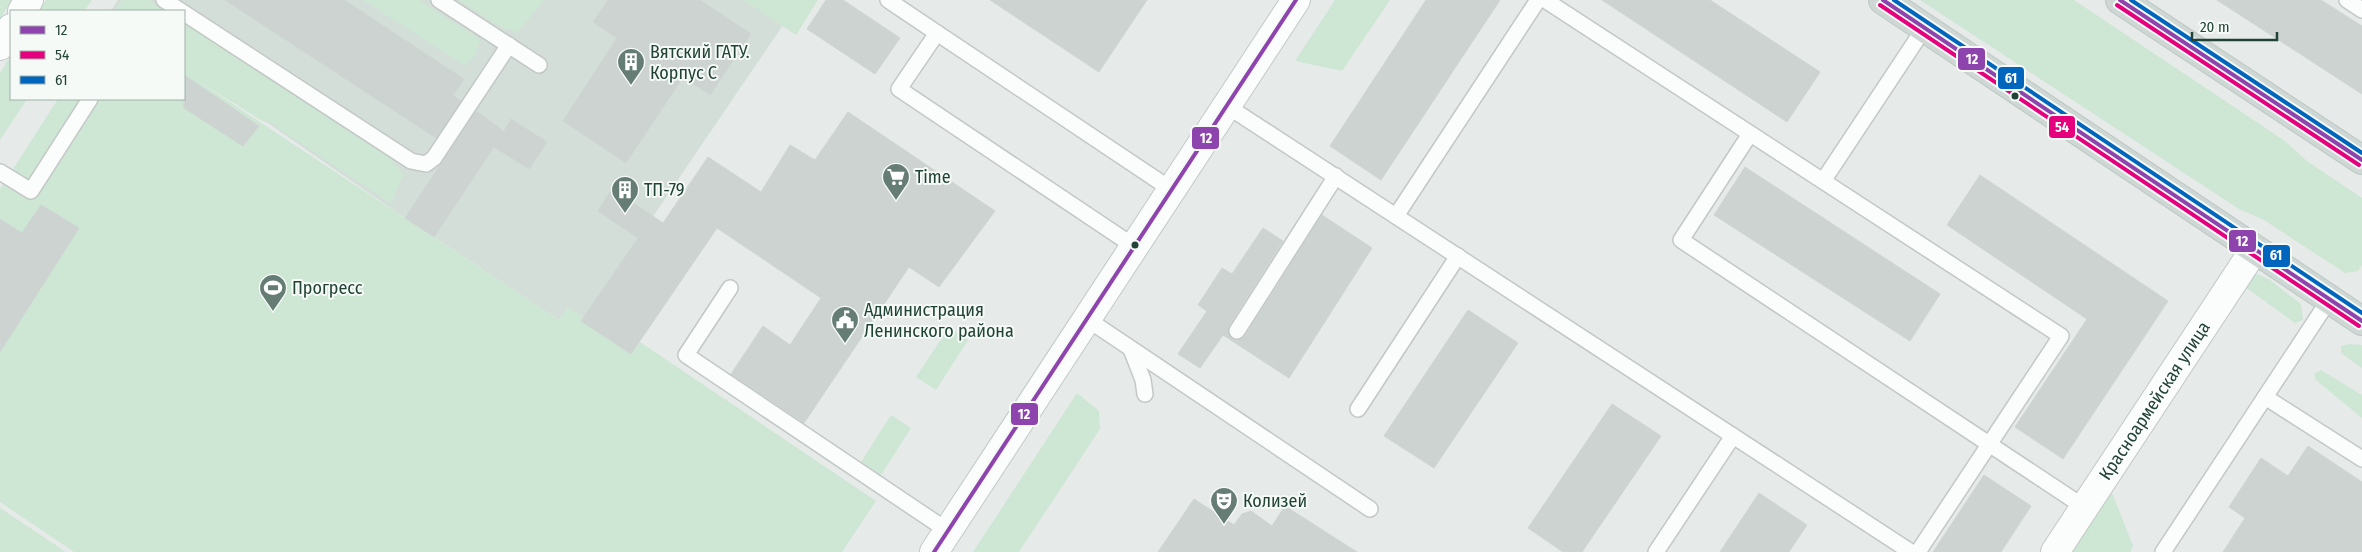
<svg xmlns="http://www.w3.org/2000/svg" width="2362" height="552" viewBox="0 0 2362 552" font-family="'Fira Sans Condensed',sans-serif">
  <rect width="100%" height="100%" fill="#e6ebe9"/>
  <!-- built -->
  <polygon fill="#d3ded8" points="118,0 800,0 584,318 568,307 559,320 434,237 505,131 477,112 405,218 184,65 184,11 111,11"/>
  <!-- green -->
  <g fill="#cee6d4">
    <polygon points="0,0 12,0 0,19"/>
    <polygon points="46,0 92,0 84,11 39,11"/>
    <polygon points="122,0 149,0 166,11 114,11"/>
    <polygon points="363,0 419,0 480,39 476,55 465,66"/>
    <polygon points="458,0 544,0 518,32 502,28"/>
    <polygon points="743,0 818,0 796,35"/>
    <polygon points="1335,0 1390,0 1342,71 1295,61"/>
    <polygon points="1920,0 2074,0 2285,141 2307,161 2362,198 2362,265 2358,271 2345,273 2264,220 2239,209"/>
    <polygon points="184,22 386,152 403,175 391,204 269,122 264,122 195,79 559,320 568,307 584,318 582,321 631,354 640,342 876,501 842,552 74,552 0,502 0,189 58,99 184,99"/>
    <polygon points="11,55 11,99 27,99 0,140 0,73"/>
    <polygon points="2257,274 2270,280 2301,304 2303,320 2295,323 2244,286 2248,279"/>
    <polygon points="949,327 968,340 936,390 916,377"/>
    <polygon points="2349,344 2362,345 2362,368 2341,353 2341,346"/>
    <polygon points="2321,370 2362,395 2362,418 2316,380 2314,374"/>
    <polygon points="1077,393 1099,411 1100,429 1019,552 973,552"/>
    <polygon points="891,415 911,428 881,475 861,462"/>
    <polygon points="2111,490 2133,546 2130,552 2070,552"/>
    <polygon points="0,508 66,552 0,552"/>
  </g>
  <!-- building -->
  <g fill="#ccd3d0" stroke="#ced5d2">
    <polygon points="225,0 344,0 464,79 453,95 461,101 436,138"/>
    <polygon points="608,0 700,0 751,34 710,95 683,77 626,163 563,121 617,38 593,22"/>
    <polygon points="826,0 843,0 900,38 875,74 807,29"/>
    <polygon points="990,0 1147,0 1099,72"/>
    <polygon points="1426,0 1500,0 1381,180 1330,146"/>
    <polygon points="1602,0 1710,0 1820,72 1787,122"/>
    <polygon points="2217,0 2321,0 2362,26 2362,94"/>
    <polygon points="184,75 259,126 243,146 184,108"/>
    <polygon points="476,111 504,131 511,119 547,142 529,169 494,147 434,237 405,218"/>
    <polygon points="848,112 995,211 939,287 909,267 804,423 731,374 763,326 790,345 821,298 717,228 631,354 581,321 638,238 598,211 612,189 663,223 708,157 761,192 790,145 815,160"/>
    <polygon points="1745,167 1940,294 1910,341 1714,215"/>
    <polygon points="1980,175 2168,301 2063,459 2015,427 2087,319 1947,225"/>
    <polygon points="41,205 79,228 0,352 0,219 22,233"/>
    <polygon points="1322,215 1372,248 1289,378 1223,335 1200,368 1178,354 1207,311 1198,305 1222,268 1232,274 1263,228 1283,241 1229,326 1229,335 1232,339 1237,340 1245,336"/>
    <polygon points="1468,310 1518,343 1434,468 1384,436"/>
    <polygon points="1612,404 1661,436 1582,552 1563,552 1528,528"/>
    <polygon points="2308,446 2362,482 2362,552 2223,552 2245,518 2229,507 2261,458 2288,476"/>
    <polygon points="1984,475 2031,506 2001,552 1933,552"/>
    <polygon points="1759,493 1807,525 1789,552 1720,552"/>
    <polygon points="1194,499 1234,525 1242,514 1251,511 1272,526 1285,506 1357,552 1158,552"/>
  </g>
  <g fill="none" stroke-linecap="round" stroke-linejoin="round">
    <defs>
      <g id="lane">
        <polyline points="164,0 181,11"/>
        <polyline points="439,0 539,65"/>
        <polyline points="888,0 937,33"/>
        <polyline points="1545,0 2061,336 1918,552"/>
        <polyline points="2347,0 2362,10"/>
        <polyline points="184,13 411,161 426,164 434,158 509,45"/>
        <polyline points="1227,106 1911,552"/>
        <polyline points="1750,134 1681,240 2084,507"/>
        <polyline points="0,172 31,191 90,99"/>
        <polyline points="1823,181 1925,27"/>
        <polyline points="1396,216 1538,0"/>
        <polyline points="1135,247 899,89 937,33 1172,190"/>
        <polyline points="730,288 686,355 948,531"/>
        <polyline points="1087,319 1370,509"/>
        <polyline points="1237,331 1336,176"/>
        <polyline points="1131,349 1143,380 1145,394"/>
        <polyline points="2265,397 2362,459"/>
        <polyline points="1358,409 1458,256"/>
        <polyline points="1656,552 1733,436"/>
        <polyline points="2163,552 2329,300"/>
      </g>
      <g id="street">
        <path id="s1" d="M2055 552 2254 250"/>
      </g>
      <g id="secondary">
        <polyline points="22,11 29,0"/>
        <polyline points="0,46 11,28"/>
        <polyline points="934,552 1296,0"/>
      </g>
      <g id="primary">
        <polyline points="1883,0 2362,321"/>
        <polyline points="2120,0 2362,160"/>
      </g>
    </defs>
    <!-- lane casing -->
    <use href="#lane" stroke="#c3c8c6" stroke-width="18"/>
    <!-- street casing -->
    <use href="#street" stroke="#c3c8c6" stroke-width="30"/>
    <!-- secondary casing -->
    <use href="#secondary" stroke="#c1c9c6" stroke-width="30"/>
    <!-- primary casing -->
    <use href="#primary" stroke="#bdc7c3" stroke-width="30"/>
    <!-- lane -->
    <use href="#lane" stroke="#fbfcfc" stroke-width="15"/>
    <!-- street -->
    <use href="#street" stroke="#fbfcfc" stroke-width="28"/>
    <!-- secondary -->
    <use href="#secondary" stroke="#fbfcfc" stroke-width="28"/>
    <!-- primary -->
    <use href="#primary" stroke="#ced7d4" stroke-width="28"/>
    <defs>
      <g id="bus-1">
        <polyline points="1883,0 2362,321"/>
        <polyline points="2120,0 2362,160"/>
        <polyline points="934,552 1296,0"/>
      </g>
      <g id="bus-2">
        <polyline points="1880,5 2359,326"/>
        <polyline points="2117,5 2359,165"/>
      </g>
      <g id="bus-3">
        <polyline points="1894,0 2362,313"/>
        <polyline points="2131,0 2362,153"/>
      </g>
    </defs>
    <!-- bus-1 casing -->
    <use href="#bus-1" stroke="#f5faf7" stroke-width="8"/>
    <!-- bus-2 casing -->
    <use href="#bus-2" stroke="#f5faf7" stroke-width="8"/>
    <!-- bus-3 casing -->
    <use href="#bus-3" stroke="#f5faf7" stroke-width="8"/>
    <!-- bus-1 -->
    <use href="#bus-1" stroke="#8e44ad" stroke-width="4"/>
    <!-- bus-2 -->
    <use href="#bus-2" stroke="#e5007d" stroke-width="4"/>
    <!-- bus-3 -->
    <use href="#bus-3" stroke="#0065bd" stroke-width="4"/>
  </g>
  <!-- icons -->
  <defs>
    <symbol id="building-pin" viewBox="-11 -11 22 30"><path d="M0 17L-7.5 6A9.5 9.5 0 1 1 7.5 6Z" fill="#667d75" stroke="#f5faf7"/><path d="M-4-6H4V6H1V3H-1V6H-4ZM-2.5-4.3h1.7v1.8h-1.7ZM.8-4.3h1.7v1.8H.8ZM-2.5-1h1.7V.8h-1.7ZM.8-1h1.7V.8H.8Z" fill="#fff"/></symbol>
    <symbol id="supermarket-pin" viewBox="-11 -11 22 30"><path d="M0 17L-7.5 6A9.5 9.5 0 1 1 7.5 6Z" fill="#667d75" stroke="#f5faf7"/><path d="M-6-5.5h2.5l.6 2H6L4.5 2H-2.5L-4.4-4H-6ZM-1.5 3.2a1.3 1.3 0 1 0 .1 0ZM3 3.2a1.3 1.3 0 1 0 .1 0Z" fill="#fff"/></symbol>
    <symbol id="stadium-pin" viewBox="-11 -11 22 30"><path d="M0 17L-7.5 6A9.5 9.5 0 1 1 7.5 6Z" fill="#667d75" stroke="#f5faf7"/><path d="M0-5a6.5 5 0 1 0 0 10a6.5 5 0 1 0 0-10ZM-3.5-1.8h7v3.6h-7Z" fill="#fff"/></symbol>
    <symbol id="civic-pin" viewBox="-11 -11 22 30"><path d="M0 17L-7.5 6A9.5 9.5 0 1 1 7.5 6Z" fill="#667d75" stroke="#f5faf7"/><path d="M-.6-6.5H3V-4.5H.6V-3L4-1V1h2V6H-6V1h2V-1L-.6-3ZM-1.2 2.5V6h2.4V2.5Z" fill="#fff"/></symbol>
    <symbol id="theatre-pin" viewBox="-11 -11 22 30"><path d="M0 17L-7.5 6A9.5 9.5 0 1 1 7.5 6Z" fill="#667d75" stroke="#f5faf7"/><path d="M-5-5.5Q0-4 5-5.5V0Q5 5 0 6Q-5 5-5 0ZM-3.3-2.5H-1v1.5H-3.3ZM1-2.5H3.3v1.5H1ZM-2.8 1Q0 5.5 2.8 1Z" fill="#fff"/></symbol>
  </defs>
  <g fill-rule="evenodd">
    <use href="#building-pin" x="615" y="46" width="32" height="43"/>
    <use href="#supermarket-pin" x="880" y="161" width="32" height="43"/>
    <use href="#building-pin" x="609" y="174" width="32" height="43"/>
    <use href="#stadium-pin" x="257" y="272" width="32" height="43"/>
    <use href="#civic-pin" x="829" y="304" width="32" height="43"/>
    <use href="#theatre-pin" x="1208" y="485" width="32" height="43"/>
  </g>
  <!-- markers -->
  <g fill="#214236" stroke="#f5faf7" stroke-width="2">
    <circle cx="2015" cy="96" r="4.5"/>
    <circle cx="1135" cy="245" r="4.5"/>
  </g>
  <g text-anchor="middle" stroke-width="4" stroke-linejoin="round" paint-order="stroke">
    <!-- poi labels -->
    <g font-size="18" fill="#214236" stroke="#f5faf7" text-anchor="start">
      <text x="650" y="58">Вятский ГАТУ.<tspan x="650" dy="21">Корпус С</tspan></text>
      <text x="915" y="183">Time</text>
      <text x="644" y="196">ТП-79</text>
      <text x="292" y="294">Прогресс</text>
      <text x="864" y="316">Администрация<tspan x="864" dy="21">Ленинского района</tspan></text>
      <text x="1243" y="507">Колизей</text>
    </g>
    <!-- street labels -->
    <g font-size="18" fill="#214236" stroke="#f5faf7">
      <text dy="6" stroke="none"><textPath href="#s1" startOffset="181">Красноармейская улица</textPath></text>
    </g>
  </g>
  <g stroke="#f5faf7" stroke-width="2">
    <rect x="1957" y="47" width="29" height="24" rx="5" fill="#8e44ad"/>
    <rect x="1997" y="66" width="28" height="24" rx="5" fill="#0065bd"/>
    <rect x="2048" y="115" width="28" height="24" rx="5" fill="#e5007d"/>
    <rect x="1191" y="126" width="29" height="24" rx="5" fill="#8e44ad"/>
    <rect x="2228" y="229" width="29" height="24" rx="5" fill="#8e44ad"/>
    <rect x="2262" y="244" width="29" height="24" rx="5" fill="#0065bd"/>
    <rect x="1010" y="402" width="29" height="24" rx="5" fill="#8e44ad"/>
  </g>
  <g font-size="14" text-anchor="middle" font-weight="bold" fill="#fff">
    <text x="1972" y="64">12</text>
    <text x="2011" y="83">61</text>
    <text x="2062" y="132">54</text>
    <text x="1206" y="143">12</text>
    <text x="2242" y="246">12</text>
    <text x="2276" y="260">61</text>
    <text x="1024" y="419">12</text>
  </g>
  <!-- legend -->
  <rect x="10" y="10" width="175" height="90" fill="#f5faf7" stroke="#a0b0aa"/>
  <rect x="20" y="26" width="25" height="8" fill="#8e44ad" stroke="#a0b0aa"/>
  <text x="55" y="35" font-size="15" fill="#214236">12</text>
  <rect x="20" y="51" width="25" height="8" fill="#e5007d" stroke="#a0b0aa"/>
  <text x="55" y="60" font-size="15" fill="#214236">54</text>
  <rect x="20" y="76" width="25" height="8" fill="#0065bd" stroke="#a0b0aa"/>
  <text x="55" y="85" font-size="15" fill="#214236">61</text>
  <!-- scale -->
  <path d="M2192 32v8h85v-8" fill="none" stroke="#214236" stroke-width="2.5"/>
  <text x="2200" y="32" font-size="15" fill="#214236" stroke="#f5faf7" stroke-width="4" paint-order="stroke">20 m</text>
</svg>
